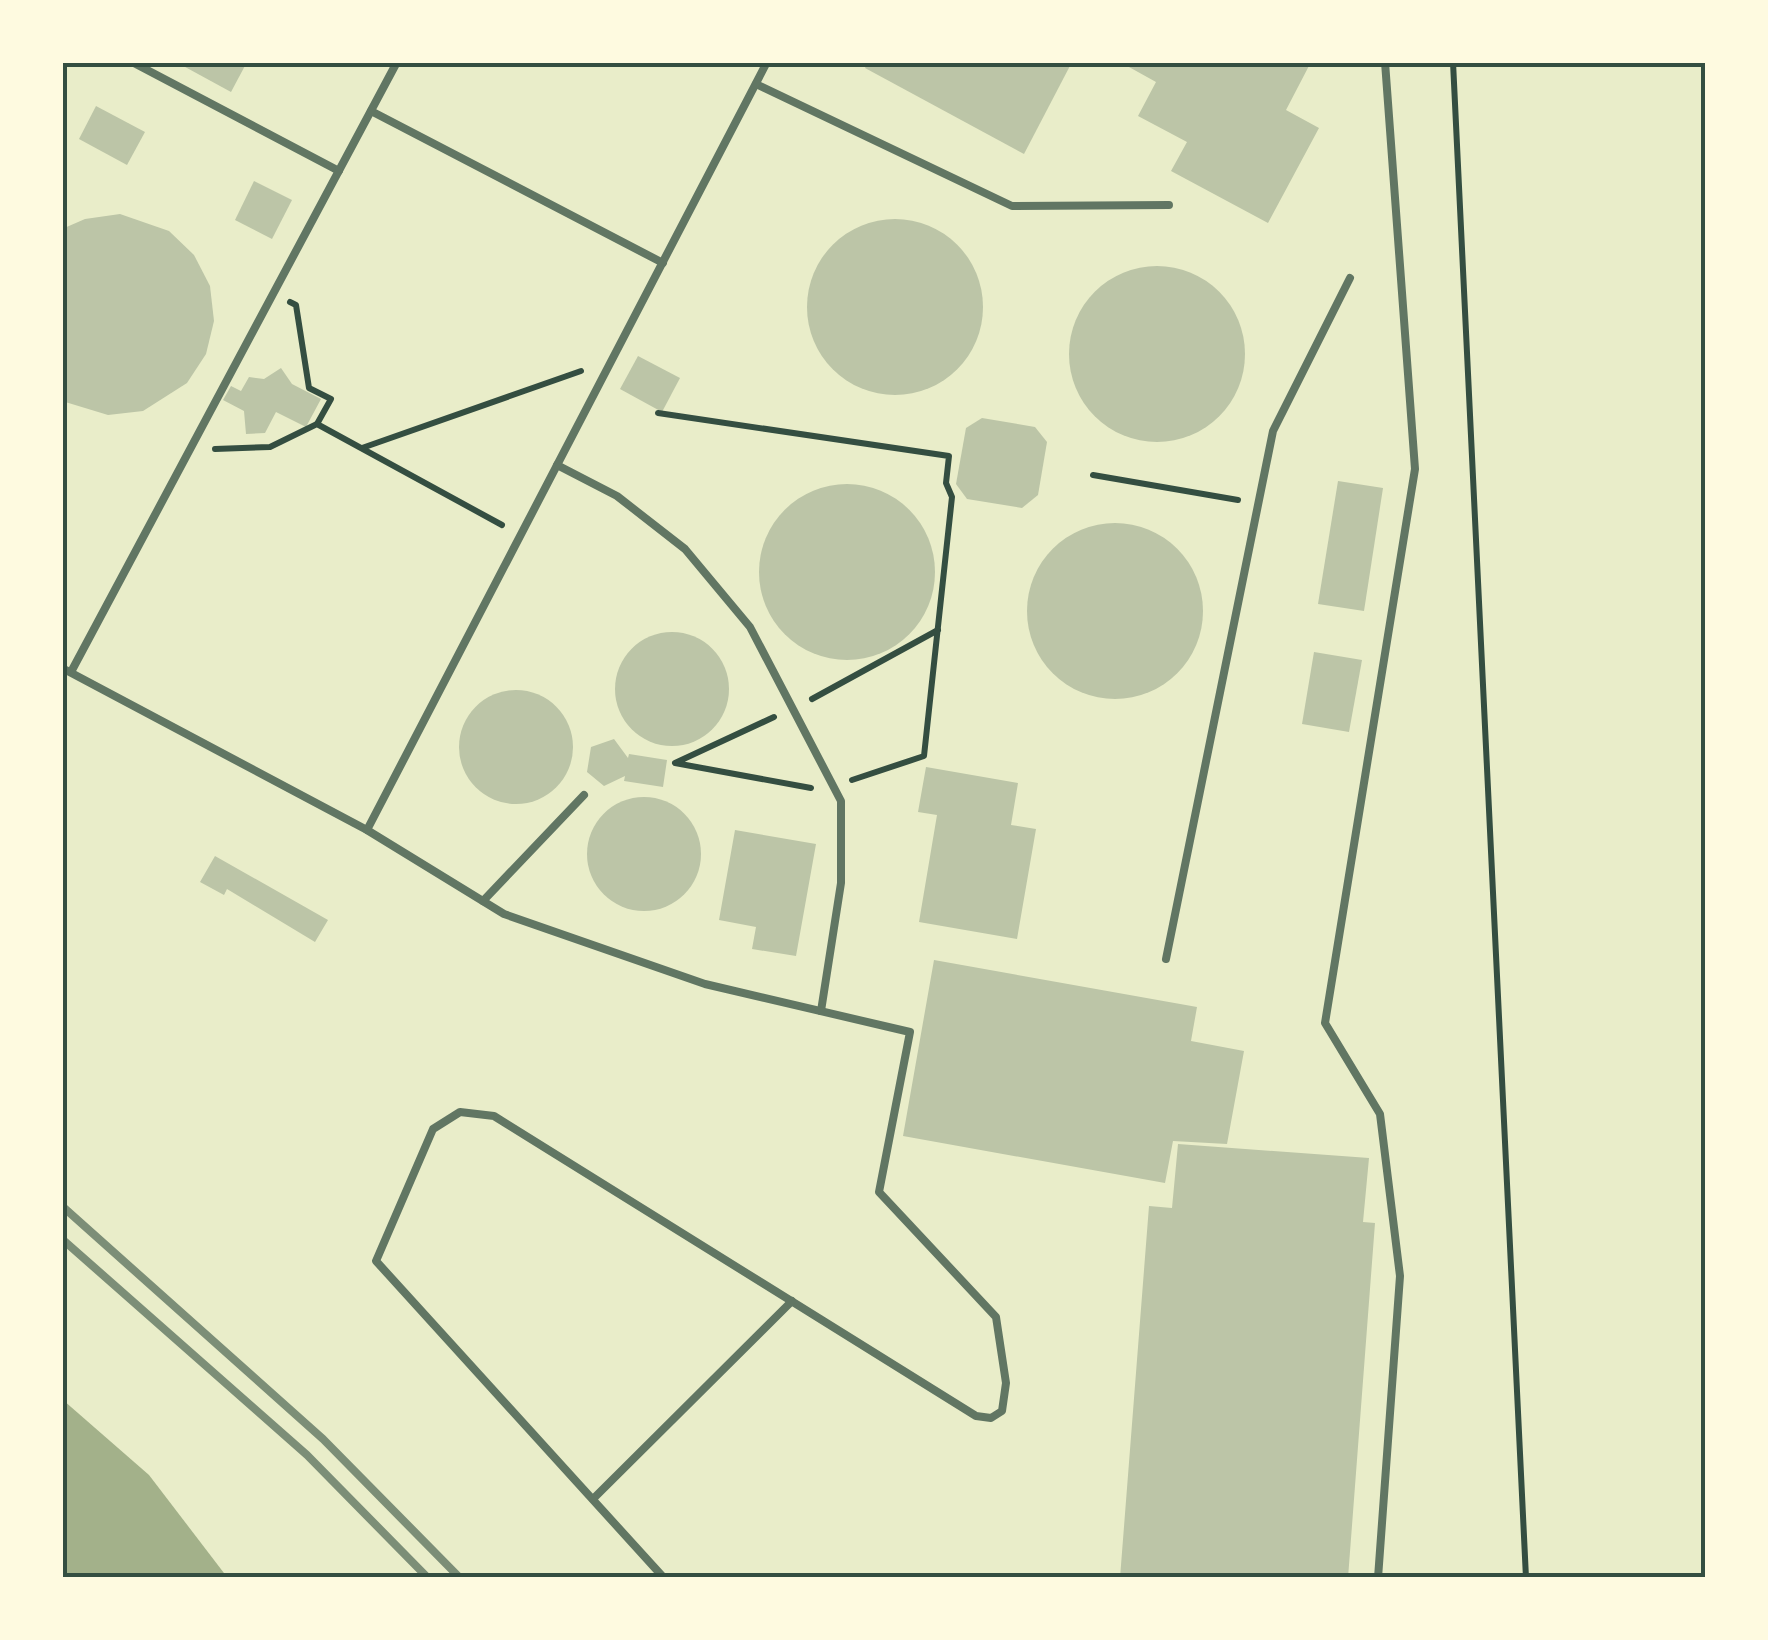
<svg xmlns="http://www.w3.org/2000/svg" width="1768" height="1640" viewBox="0 0 1768 1640" font-family="Lato,sans-serif">
  <rect width="100%" height="100%" fill="#e9edc9"/>
  <!-- water -->
  <polygon fill="#a3b18a" points="63,1400 149,1475 227,1577 63,1577"/>
  <!-- building -->
  <g fill="#bcc5a7">
    <polygon points="176,62 247,62 231,92"/>
    <polygon points="868,62 1072,62 1024,154 865,68"/>
    <polygon points="1120,62 1311,62 1286,110 1319,128 1268,223 1171,171 1187,142 1138,116 1156,82"/>
    <polygon points="96,106 145,132 127,165 79,139"/>
    <polygon points="254,181 292,200 272,239 235,220"/>
    <polygon points="120,214 169,231 194,255 210,286 214,321 206,354 187,383 143,411 108,415 62,401 62,229 85,219"/>
    <circle cx="895" cy="307" r="88"/>
    <circle cx="1157" cy="354" r="88"/>
    <polygon points="638,356 680,378 662,412 620,389"/>
    <polygon points="281,368 292,384 321,399 306,427 276,412 265,433 246,434 244,411 223,400 231,386 241,391 249,377 264,379"/>
    <polygon points="982,418 1035,427 1047,442 1038,495 1022,508 967,499 956,484 966,428"/>
    <polygon points="1338,481 1383,488 1364,611 1318,604"/>
    <circle cx="847" cy="572" r="88"/>
    <circle cx="1115" cy="611" r="88"/>
    <circle cx="672" cy="689" r="57"/>
    <polygon points="1314,652 1362,660 1349,732 1302,724"/>
    <circle cx="516" cy="747" r="57"/>
    <polygon points="614,739 628,758 629,754 667,760 663,787 624,781 625,776 604,786 587,772 591,747"/>
    <polygon points="926,767 1018,783 1011,825 1036,829 1017,939 919,922 937,815 918,812"/>
    <circle cx="644" cy="854" r="57"/>
    <polygon points="735,830 816,844 796,956 752,949 756,927 719,920"/>
    <polygon points="215,856 328,920 315,942 227,889 224,895 200,882"/>
    <polygon points="934,960 1197,1007 1191,1041 1244,1051 1227,1144 1173,1141 1165,1183 903,1136"/>
    <polygon points="1178,1144 1369,1158 1363,1222 1375,1223 1348,1578 1120,1578 1149,1206 1172,1208"/>
  </g>
  <g fill="none" stroke-linecap="round" stroke-linejoin="round">
    <!-- path -->
    <g stroke="#344e41" stroke-width="6">
      <polyline points="1453,62 1526,1578"/>
      <polyline points="290,302 296,305 309,388 331,399 317,424"/>
      <polyline points="658,413 949,456 946,483 952,497 924,756 852,780"/>
      <polyline points="362,448 581,371"/>
      <polyline points="215,449 270,447 317,424 502,525"/>
      <polyline points="1093,475 1238,500"/>
      <polyline points="812,699 938,630"/>
      <polyline points="774,717 675,763 811,788"/>
    </g>
    <!-- service -->
    <g stroke="#617663" stroke-width="8">
      <polyline points="132,62 339,171"/>
      <polyline points="756,84 1012,206 1169,205"/>
      <polyline points="371,111 663,263"/>
      <polyline points="557,465 617,496 685,549 750,627 841,801 841,883 821,1011"/>
      <polyline points="62,668 367,830 504,914 705,984 910,1032 879,1192 996,1317 1006,1383 1002,1411 991,1418 976,1416 494,1116 460,1112 433,1129 376,1261 664,1578"/>
      <polyline points="71,672 397,62"/>
      <polyline points="367,830 767,62"/>
      <polyline points="483,901 584,795"/>
      <polyline points="1166,959 1273,431 1350,278"/>
      <polyline points="593,1499 792,1301"/>
      <polyline points="1378,1578 1400,1276 1380,1114 1325,1023 1415,469 1385,62"/>
    </g>
    <!-- rail -->
    <g stroke="#7c8e77" stroke-width="8">
      <polyline points="62,1206 323,1439 460,1578"/>
      <polyline points="62,1239 307,1455 428,1578"/>
    </g>
  </g>
  <!-- border -->
  <rect width="1768" height="1640" fill="none" stroke="#fefae0" stroke-width="130"/>
  <rect x="65" y="65" width="1638" height="1510" fill="none" stroke="#344e41" stroke-width="4"/>
</svg>
